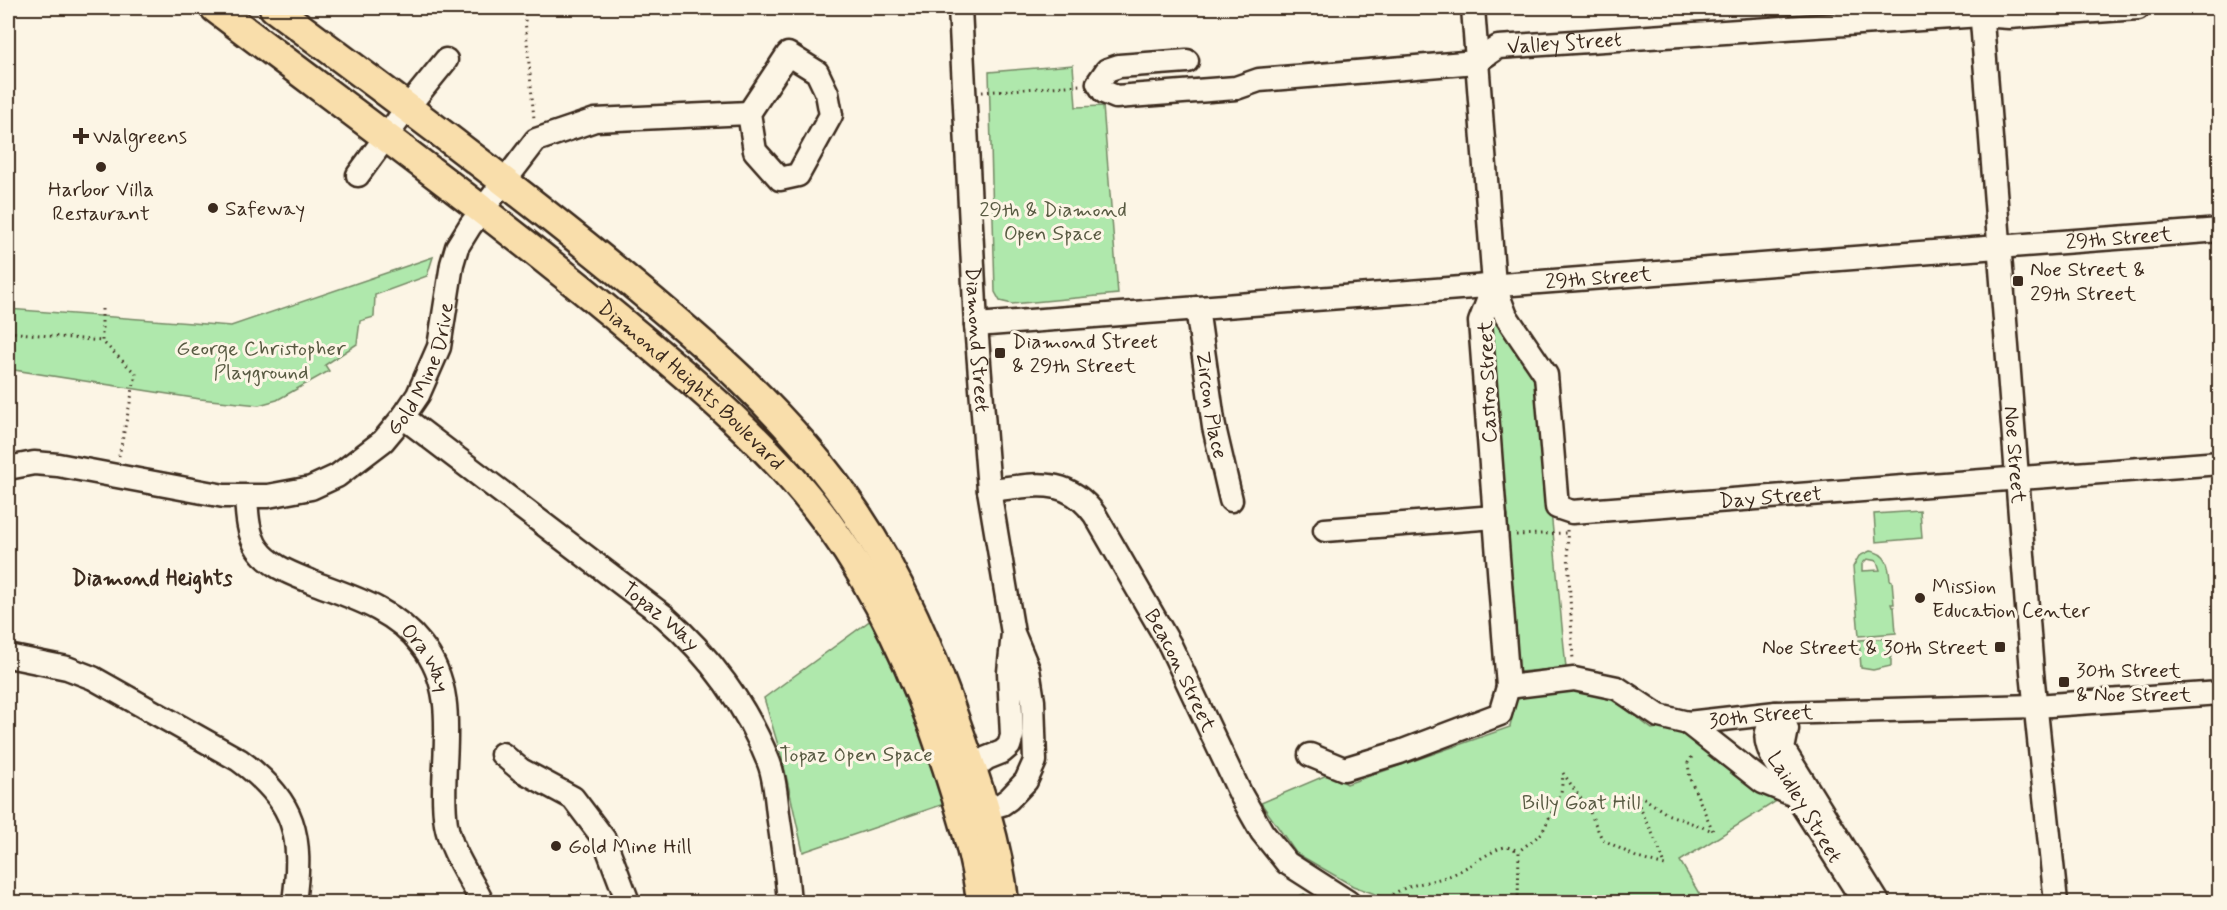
<svg xmlns="http://www.w3.org/2000/svg" width="2227" height="910" viewBox="0 0 2227 910" font-family="Mynerve,sans-serif">
  <rect width="100%" height="100%" fill="#fcf5e5"/>
  <filter id="ink" filterUnits="userSpaceOnUse"><feTurbulence type="fractalNoise" baseFrequency=".0167" numOctaves="2"/><feDisplacementMap in="SourceGraphic" scale="12" xChannelSelector="R" yChannelSelector="G"/><feConvolveMatrix kernelMatrix="1 2 1 2 8 2 1 2 1" color-interpolation-filters="sRGB"/></filter>
  <g filter="url(#ink)">
    <!-- green -->
    <g fill="#afe8ac" stroke="#758965" stroke-width="1.5" fill-rule="evenodd">
      <polygon points="1073,65 1076,107 1103,106 1118,294 1012,304 1000,301 995,292 989,72"/>
      <polygon points="433,257 427,276 375,295 374,317 360,321 357,344 325,365 329,371 277,400 259,405 200,399 8,369 8,309 231,326"/>
      <polygon points="1496,312 1538,375 1566,668 1518,672 1489,334"/>
      <polygon points="1920,511 1922,538 1876,542 1874,514"/>
      <path d="M1870 551C1887 553 1889 566 1890 580L1892 581 1894 604H1891L1892 607H1894L1896 633 1859 636 1853 567 1859 556ZM1867 559 1877 561 1880 570 1862 571V564Z"/>
      <polygon points="875,617 928,735 947,803 803,852 783,762 764,698"/>
      <polygon points="1893,638 1895,651 1891,652 1891,666 1873,670 1861,668 1859,640"/>
      <polygon points="1571,689 1612,699 1652,729 1688,723 1783,797 1680,861 1704,902 1397,902 1353,886 1296,853 1261,803 1329,774 1347,784 1510,727 1516,699"/>
      <polygon points="1304,894 1317,902 1283,902"/>
    </g>
    <g fill="none" stroke-linecap="round" stroke-linejoin="round">
      <defs>
        <g id="minor">
          <path id="s1" d="M960 8 976 325 989 490 1013 633 1028 669 1033 701 1035 761 1026 781 1009 799 1002 804 995 806 983 805 955 792 971 770 987 758 1002 752 1009 746 1012 736 1009 672 1013 633"/>
          <path id="s2" d="M1981 8 2032 672 2056 902"/>
          <polygon points="788,54 817,72 827,93 831,115 798,175 780,179 755,151 749,113"/>
          <path id="s3" d="M1187 61 1119 66 1107 70 1098 83 1104 92 1116 97 1236 88 1259 80 1476 62 1498 47 1981 15 2009 17 2138 8"/>
          <polyline points="358,175 407,108 446,60"/>
          <path id="s4" d="M1494 285 1506 316 1546 375 1557 507 1572 512 2220 463"/>
          <path id="s5" d="M1197 308 1214 427 1231 500"/>
          <path id="s6" d="M976 325 2220 230"/>
          <path id="s7" d="M403 417 664 616C709 655 747 706 769 763 776 781 776 802 779 821 783 848 787 875 789 902"/>
          <path id="s8" d="M8 468 34 463 58 465 224 496H268L311 488 337 476 383 441 403 417 418 395 439 347 452 264 457 247 470 226 536 140 595 120 749 113"/>
          <path id="s9" d="M989 490C1033 486 1066 474 1095 515L1170 645 1241 795 1262 832 1287 863 1348 902"/>
          <path id="s10" d="M246 497C247 515 248 535 258 549 271 567 293 574 312 582 351 597 394 609 421 644 464 697 437 764 446 824 451 852 470 877 482 902"/>
          <polyline points="1325,530 1495,517"/>
          <path d="M8 656 67 668 93 678 239 760C296 801 303 836 294 902"/>
          <path id="s11" d="M1508 687 1574 679 1617 688 1659 716 1688 723 1776 713 2036 706 2220 693"/>
          <polyline points="1688,723 1763,782 1797,796"/>
          <polyline points="502,754 521,770 573,798 604,839 628,902"/>
          <polyline points="1310,755 1344,769 1400,752 1500,714 1508,687 1480,322 1494,285 1473,8"/>
          <path d="M1864 902 1774 761C1764 740 1763 733 1776 713L1787 729 1783 749 1878 902"/>
        </g>
        <g id="major">
          <path id="s12" d="M215 8C349 110 486 209 616 317 693 381 771 445 830 526 883 599 919 681 947 767 961 811 976 856 981 902"/>
          <path d="M274 8C388 93 502 177 612 267 702 341 790 415 856 513 901 580 932 653 958 729 978 785 998 843 1004 902"/>
        </g>
      </defs>
      <!-- minor casing -->
      <use href="#minor" stroke="#3b2a1e" stroke-width="27"/>
      <!-- major casing -->
      <use href="#major" stroke="#3b2a1e" stroke-width="33"/>
      <!-- path -->
      <g stroke="#3b2a1e" stroke-width="3" stroke-dasharray="1.5 4.5" stroke-linecap="butt">
        <polyline points="524,8 534,119"/>
        <polyline points="982,92 1080,85"/>
        <polyline points="102,309 102,341 136,374 119,456"/>
        <polyline points="8,332 102,341"/>
        <polyline points="1567,530 1573,661"/>
        <polyline points="1516,535 1567,533"/>
        <path d="M1563 773 1590 812 1602 839 1638 858 1665 866C1658 842 1646 821 1636 799L1641 796 1667 814 1713 831 1690 779 1688 763 1694 753"/>
        <path d="M1383 902C1405 881 1430 885 1456 873 1467 868 1496 847 1506 847 1509 847 1516 850 1519 851"/>
        <polyline points="1518,902 1519,851 1542,833 1561,793 1563,775"/>
      </g>
      <!-- minor -->
      <use href="#minor" stroke="#fcf5e5" stroke-width="22"/>
      <!-- major -->
      <use href="#major" stroke="#f9deab" stroke-width="28"/>
    </g>
  </g>
  <!-- markers -->
  <g fill="#3b2a1e" stroke="#fcf5e5" stroke-width="2">
    <path d="M78 127h6v6h6v6h-6v6h-6v-6h-6v-6h6z"/>
    <circle cx="101" cy="167" r="6"/>
    <circle cx="213" cy="208" r="6"/>
    <rect x="2012" y="275" width="12" height="12" rx="3"/>
    <rect x="994" y="347" width="12" height="12" rx="3"/>
    <circle cx="1920" cy="598" r="6"/>
    <rect x="1994" y="641" width="12" height="12" rx="3"/>
    <rect x="2058" y="676" width="12" height="12" rx="3"/>
    <circle cx="556" cy="846" r="6"/>
  </g>
  <g text-anchor="middle" stroke-width="6" stroke-linejoin="round" paint-order="stroke">
    <!-- street labels -->
    <g font-size="21" fill="#3b2a1e" stroke="#fcf5e5">
      <text dy="7" stroke="none"><textPath href="#s3" startOffset="576">Valley Street</textPath></text>
      <text dy="7" stroke="none"><textPath href="#s6" startOffset="1146">29th Street</textPath></text>
      <text dy="7" stroke="none"><textPath href="#s6" startOffset="624">29th Street</textPath></text>
      <text dy="7" stroke="none"><textPath href="#s1" startOffset="332">Diamond Street</textPath></text>
      <text dy="7" stroke="none"><textPath href="#s8" startOffset="477">Gold Mine Drive</textPath></text>
      <text transform="translate(1487 382) rotate(-92)" y="7">Castro Street</text>
      <text dy="7" stroke="none"><textPath href="#s12" startOffset="608">Diamond Heights Boulevard</textPath></text>
      <text dy="7" stroke="none"><textPath href="#s5" startOffset="98">Zircon Place</textPath></text>
      <text dy="7" stroke="none"><textPath href="#s2" startOffset="448">Noe Street</textPath></text>
      <text dy="7" stroke="none"><textPath href="#s4" startOffset="452">Day Street</textPath></text>
      <text dy="7" stroke="none"><textPath href="#s7" startOffset="326">Topaz Way</textPath></text>
      <text dy="7" stroke="none"><textPath href="#s10" startOffset="260">Ora Way</textPath></text>
      <text dy="7" stroke="none"><textPath href="#s9" startOffset="294">Beacon Street</textPath></text>
      <text dy="7" stroke="none"><textPath href="#s11" startOffset="264">30th Street</textPath></text>
      <text transform="translate(1805 807) rotate(59)" y="7">Laidley Street</text>
    </g>
    <!-- poi labels -->
    <g font-size="21" fill="#3b2a1e" stroke="#fcf5e5" text-anchor="start">
      <text x="93" y="143">Walgreens</text>
      <text x="101" y="196" text-anchor="middle">Harbor Villa<tspan x="101" dy="24">Restaurant</tspan></text>
      <text x="225" y="215">Safeway</text>
      <text x="2030" y="276">Noe Street &amp;<tspan x="2030" dy="24">29th Street</tspan></text>
      <text x="1012" y="348">Diamond Street<tspan x="1012" dy="24">&amp; 29th Street</tspan></text>
      <text x="1932" y="593">Mission<tspan x="1932" dy="24">Education Center</tspan></text>
      <text x="1988" y="654" text-anchor="end">Noe Street &amp; 30th Street</text>
      <text x="2076" y="677">30th Street<tspan x="2076" dy="24">&amp; Noe Street</tspan></text>
      <text x="568" y="853">Gold Mine Hill</text>
    </g>
    <!-- park labels -->
    <g font-size="21" fill="#585a42" stroke="#fcf5e5">
      <text x="1053" y="216">29th &amp; Diamond<tspan x="1053" dy="24">Open Space</tspan></text>
      <text x="261" y="355">George Christopher<tspan x="261" dy="24">Playground</tspan></text>
      <text x="856" y="761">Topaz Open Space</text>
      <text x="1581" y="809">Billy Goat Hill</text>
    </g>
    <!-- neighbourhood labels -->
    <g font-size="22" font-weight="bold" fill="#3b2a1e" stroke="#fcf5e5">
      <text x="152" y="585">Diamond Heights</text>
    </g>
  </g>
  <!-- margin -->
  <rect width="2227" height="910" fill="none" stroke="#fcf5e5" stroke-width="30"/>
  <rect x="15" y="15" width="2197" height="880" fill="none" stroke="#3b2a1e" stroke-width="2" filter="url(#ink)"/>
</svg>
